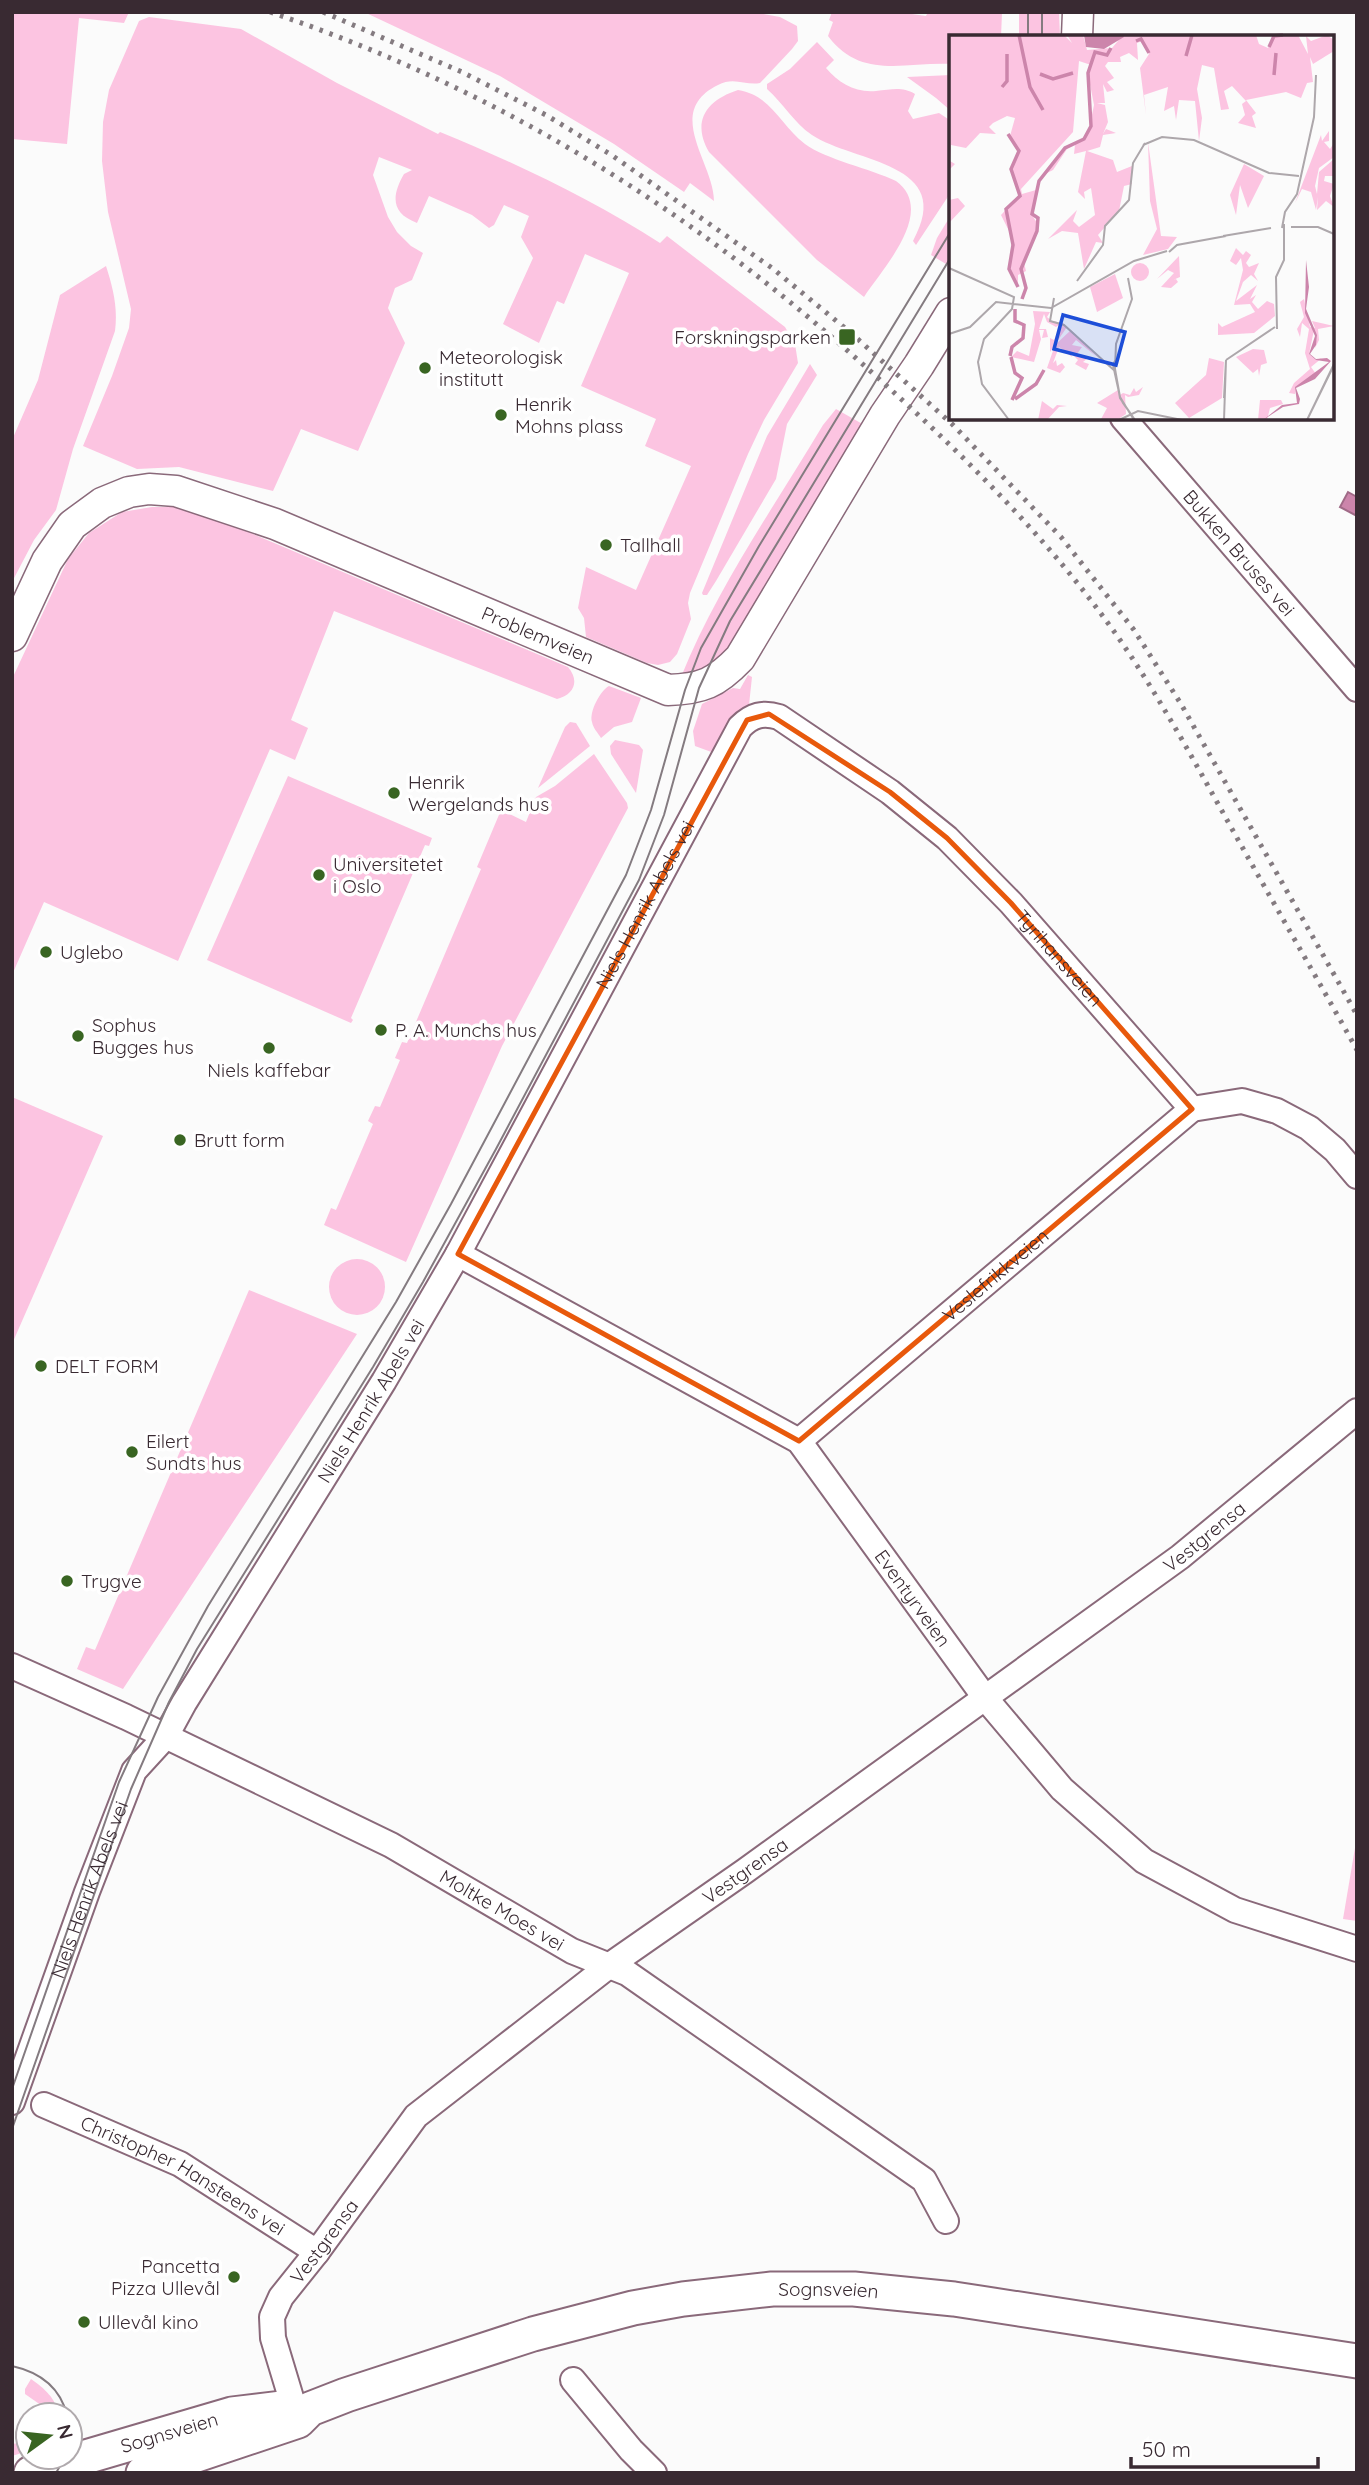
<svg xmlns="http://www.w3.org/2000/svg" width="1369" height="2485" viewBox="0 0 1369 2485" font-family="Quicksand,sans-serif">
  <rect width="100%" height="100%" fill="#fbfbfb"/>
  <!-- green -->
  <g fill="#fcc4e1">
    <polygon points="14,12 129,12 124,23 79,18 67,144 12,139 12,33"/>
    <path d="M364 12H752L780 17 797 26 798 41 792 49 760 83C746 86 734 76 718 85 663 112 714 163 714 201L690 183 684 192 614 144 500 76Z"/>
    <path d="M832 12H898L926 16 928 12H999L1002 13 1001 37H951V64C904 62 861 80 828 36L833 22 829 20Z"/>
    <polygon points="1019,12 1059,12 1060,37 1019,37"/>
    <path d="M149 17 241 29 337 83 438 134 440 132C516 163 591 199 660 243L667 236 785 327 795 344 798 363 764 420 748 454 690 593 688 603 691 619 677 654 670 662 658 665 647 663 586 637 584 618 578 608 586 567 636 590 691 466 645 446 656 419 581 386 629 273 585 254 564 304 557 301 539 343 503 324 533 258 521 237 529 216 504 205 494 225 489 228 472 215 429 196 417 223C390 213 392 195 404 174L412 170 379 157 373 175 388 217 397 232 411 246 423 253 412 280 395 288 388 308 405 343 358 451 301 429 273 491 179 467 137 469 83 446 112 376 129 328 131 309 108 212 102 161 103 122 109 90 139 21Z"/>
    <path d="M817 42 834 60 826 68C839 83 855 93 876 91 891 90 901 86 915 94L908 111 913 119 939 113 951 121V192L916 245 913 241C957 162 854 163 812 135 794 123 783 103 767 89V84L790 69Z"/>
    <polygon points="951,75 951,111 936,98 907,77"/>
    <path d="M738 90C771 95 780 125 805 144 825 159 871 169 896 181 937 211 883 268 864 297L817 260 709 152C691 121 707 100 738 90Z"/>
    <polygon points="951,215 951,267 931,255 937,238"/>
    <path d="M106 266C113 288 118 307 115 331L73 449 56 510 34 540 12 582V440L38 380 60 295Z"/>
    <polygon points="810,364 817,375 787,424 776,479 716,581 707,595 703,595 702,593 767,436"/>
    <path d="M836 409 866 426 734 642 710 667 681 677C717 588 774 507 823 425Z"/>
    <path d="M152 507H189L568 667C580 681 574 695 557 699L334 611 291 720 308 728 295 760 270 749 178 961 44 902 12 975V679L68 559 89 533 122 512Z"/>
    <polygon points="748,675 752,677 749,705 741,711 714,753 695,746 693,731 702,704 733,688 740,689"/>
    <path d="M609 686 641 698 632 722 614 727 601 738C598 733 593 728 592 722 589 712 600 691 609 686Z"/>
    <polygon points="570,722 576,723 590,746 538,788 565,727"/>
    <polygon points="615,740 639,745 643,750 636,793 611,754 610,746"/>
    <polygon points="594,754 627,803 628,808 502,1046 406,1262 324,1225 331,1208 336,1210 373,1124 368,1121 375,1106 380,1107 400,1060 395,1058 402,1042 407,1043 481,869 477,867 501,810 526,822 536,797 555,786"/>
    <polygon points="288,776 432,838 429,846 425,845 351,1018 353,1020 351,1023 207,960"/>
    <polygon points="12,1097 103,1136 12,1344"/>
    <circle cx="357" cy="1287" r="28"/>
    <polygon points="249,1290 357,1334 123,1689 77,1669 86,1647 95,1650"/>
    <polygon points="1357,1836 1357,1921 1343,1919"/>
    <path d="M31 2379C44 2388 57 2399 58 2415L47 2413 48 2410 25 2394V2389Z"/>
    <polygon points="28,2436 28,2451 12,2456 12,2444 19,2443"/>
  </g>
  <!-- water -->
  <polygon fill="#cc85ab" stroke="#a06a87" stroke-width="2" points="1348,492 1357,497 1357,516 1340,507"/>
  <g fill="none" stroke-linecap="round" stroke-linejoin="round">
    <defs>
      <g id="minor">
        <path id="s1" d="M1123 418 1357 689"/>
        <polyline points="1192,1109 1242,1101 1277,1111 1309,1128 1335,1150 1357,1176"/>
        <path id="s2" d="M458 1254 799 1441 986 1699 1062 1789 1144 1861 1235 1910 1357 1949"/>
        <path id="s3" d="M799 1441 1192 1109"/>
        <path id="s4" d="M12 1666 126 1717 391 1845 572 1951 627 1973 924 2180 946 2221"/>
        <path id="s5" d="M12 2102 87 1892 134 1771 166 1736 184 1703 384 1381 458 1254 740 727C752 715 763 712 779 717L890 792 947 838 1011 903 1192 1109"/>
        <path id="s6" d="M44 2105 180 2164 317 2252"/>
        <polyline points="573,2380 631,2450 654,2473"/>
        <path id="s7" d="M298 2421 273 2338 272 2317 281 2297 317 2252 416 2116 610 1965 745 1871 1180 1557 1357 1411"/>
      </g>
      <g id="tertiary">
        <polyline points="1077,37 1078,12"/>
        <path id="s8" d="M12 636 47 561 72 525 102 503 129 492 149 489 176 491 275 524 668 690C702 689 716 683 740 658L885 415 919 365 951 313"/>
      </g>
      <g id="secondary">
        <path id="s9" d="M31 2473 232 2414 290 2407"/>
        <path id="s10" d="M143 2473 298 2421 310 2409 346 2395 533 2334 633 2308 683 2299 772 2289H854L954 2299 1357 2361"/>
      </g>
    </defs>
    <!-- minor casing -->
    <use href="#minor" stroke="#8a697a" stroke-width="28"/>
    <!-- tertiary casing -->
    <use href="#tertiary" stroke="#8a697a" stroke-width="33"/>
    <!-- secondary casing -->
    <use href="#secondary" stroke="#8a697a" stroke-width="37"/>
    <!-- minor -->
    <use href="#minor" stroke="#fff" stroke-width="24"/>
    <!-- tertiary -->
    <use href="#tertiary" stroke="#fff" stroke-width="30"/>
    <!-- secondary -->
    <use href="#secondary" stroke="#fff" stroke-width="33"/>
    <!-- tram -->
    <g stroke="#847b80" stroke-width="2">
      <polyline points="1028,12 1028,37"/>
      <polyline points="1042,12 1042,37"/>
      <polyline points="12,2089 119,1782 158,1697 208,1606 396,1302 451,1204 626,875 651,810 685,690 701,648 759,546 951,231"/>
      <polyline points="12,2129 131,1789 169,1702 197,1649 373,1367 423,1282 496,1149 639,880 664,815 699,688 730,621 951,257"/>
      <path d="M12 2366C39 2372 60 2387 67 2415"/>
      <polyline points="56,2473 65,2457"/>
    </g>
    <!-- rail -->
    <g stroke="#847b80" stroke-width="5" stroke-dasharray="3.5 7" stroke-linecap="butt">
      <path d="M270 12C489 86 676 200 849 352 948 440 1044 531 1120 640 1160 698 1193 759 1227 820 1270 897 1314 973 1357 1050"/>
      <polyline points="323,12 462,72 546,115 613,156 772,268 851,333 952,424 1061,537 1134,630 1181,704 1357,1015"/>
    </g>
  </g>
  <!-- marked area -->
  <path fill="none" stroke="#e8590c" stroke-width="5" stroke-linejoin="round" d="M769 714 890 792 947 838 1011 903 1192 1109 799 1441 458 1254 747 720Z"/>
  <!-- markers -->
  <g fill="#396522" stroke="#fff" stroke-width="2.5">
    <rect x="838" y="328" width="18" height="18" rx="3.5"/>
    <circle cx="425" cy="368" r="7"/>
    <circle cx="501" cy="415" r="7"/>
    <circle cx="606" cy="545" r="7"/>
    <circle cx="394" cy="793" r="7"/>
    <circle cx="319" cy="875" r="7"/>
    <circle cx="46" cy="952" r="7"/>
    <circle cx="381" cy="1030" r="7"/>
    <circle cx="78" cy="1036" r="7"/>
    <circle cx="269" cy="1048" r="7"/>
    <circle cx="180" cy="1140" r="7"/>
    <circle cx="41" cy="1366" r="7"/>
    <circle cx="132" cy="1452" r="7"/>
    <circle cx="67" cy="1581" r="7"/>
    <circle cx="234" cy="2277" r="7"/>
    <circle cx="84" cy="2322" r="7"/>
  </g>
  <g text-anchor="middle" stroke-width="7" stroke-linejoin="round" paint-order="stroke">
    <!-- poi labels -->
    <g font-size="19" fill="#392a32" stroke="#fff" text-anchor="start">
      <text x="831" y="344" text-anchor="end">Forskningsparken</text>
      <text x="439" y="364">Meteorologisk<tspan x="439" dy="22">institutt</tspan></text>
      <text x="515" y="411">Henrik<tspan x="515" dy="22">Mohns plass</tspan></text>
      <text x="620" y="552">Tallhall</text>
      <text x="408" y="789">Henrik<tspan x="408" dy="22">Wergelands hus</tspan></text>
      <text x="333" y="871">Universitetet<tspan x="333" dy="22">i Oslo</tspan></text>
      <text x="60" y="959">Uglebo</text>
      <text x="92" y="1032">Sophus<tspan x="92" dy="22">Bugges hus</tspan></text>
      <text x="395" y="1037">P. A. Munchs hus</text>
      <text x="269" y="1077" text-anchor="middle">Niels kaffebar</text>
      <text x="194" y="1147">Brutt form</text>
      <text x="55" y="1373">DELT FORM</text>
      <text x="146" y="1448">Eilert<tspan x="146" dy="22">Sundts hus</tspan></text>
      <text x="81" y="1588">Trygve</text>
      <text x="220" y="2273" text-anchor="end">Pancetta<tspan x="220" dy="22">Pizza Ullevål</tspan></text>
      <text x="98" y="2329">Ullevål kino</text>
    </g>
    <!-- street labels -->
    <g font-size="19" fill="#392a32" stroke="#fff">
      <text dy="7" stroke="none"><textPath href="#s1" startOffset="178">Bukken Bruses vei</textPath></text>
      <text dy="7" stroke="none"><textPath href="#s8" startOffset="630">Problemveien</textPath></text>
      <text dy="7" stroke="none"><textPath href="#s5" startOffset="1360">Niels Henrik Abels vei</textPath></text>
      <text dy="7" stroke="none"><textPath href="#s5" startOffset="1976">Tyrihansveien</textPath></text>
      <text dy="7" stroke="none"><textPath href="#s3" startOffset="257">Veslefrikkveien</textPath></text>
      <text dy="7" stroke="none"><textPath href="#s5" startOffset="793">Niels Henrik Abels vei</textPath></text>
      <text dy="7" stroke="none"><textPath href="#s7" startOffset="1334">Vestgrensa</textPath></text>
      <text dy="7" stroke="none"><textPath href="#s2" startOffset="583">Eventyrveien</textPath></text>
      <text dy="7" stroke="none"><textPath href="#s7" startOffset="766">Vestgrensa</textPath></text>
      <text dy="7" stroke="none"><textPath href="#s5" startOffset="226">Niels Henrik Abels vei</textPath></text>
      <text dy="7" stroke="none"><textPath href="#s4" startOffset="548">Moltke Moes vei</textPath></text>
      <text dy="7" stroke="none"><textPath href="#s6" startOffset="156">Christopher Hansteens vei</textPath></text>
      <text dy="7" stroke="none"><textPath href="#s7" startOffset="200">Vestgrensa</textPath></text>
      <text dy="7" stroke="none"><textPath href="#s10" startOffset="716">Sognsveien</textPath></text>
      <text dy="7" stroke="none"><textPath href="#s9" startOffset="144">Sognsveien</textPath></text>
    </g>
  </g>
  <!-- overview -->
  <g transform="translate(949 35)">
    <rect width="385" height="385" fill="#fbfbfb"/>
    <path d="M0 0H115L123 8 118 0H134L138 15 163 13 174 0H307L310 9 319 13 324 1 349 0 359 19 357 1 362 6 378 0 385 5V16L364 29 361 22 364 47 358 48 352 63 337 57 297 65 307 78 303 81 307 93 289 88 296 80 293 69 297 66 283 51 275 56 280 74 272 75 265 33 253 30 248 54 253 83 250 106 246 66 230 65 227 85 225 71 215 76 219 52 195 60 197 80 191 33 200 19 193 6 188 8 189 25 180 18 171 22 172 27H159L156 31 165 43 158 47 165 55 158 57 154 49 156 68H148L156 70 159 87 154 99 157 94 167 98 154 100 151 112 138 116 164 125 168 137 183 131V149L175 151 170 176 149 200 154 208 147 207 135 234 129 198 113 196 99 204 128 175 124 186 130 192 146 180 142 153 135 157 136 164 129 157 137 116 125 119 126 110 118 114 104 135 94 140 115 113 134 104 140 94 145 70 139 39 142 30 130 26 124 97 72 154 73 159 87 155 83 180 90 191 75 228 77 236 69 240V252L60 234 63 202 52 180 71 160 61 135 70 115 61 101 66 83 58 81 44 88 40 92 47 99 31 98 17 113 2 110 1 126 6 129 0 135ZM380 96V106L375 107 381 114 385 108V122L370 133 366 151 368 159 370 137 385 124V141H376L375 146 385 149 381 161 385 172 377 166 368 175 369 162 367 175 362 157 353 154 346 168 372 100 373 106ZM199 107 212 201 228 202 219 214 194 220 208 194 201 166ZM295 129 315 141 299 173 291 150 287 180 281 160ZM9 163 16 171 0 188V165ZM287 213 294 220 297 216 302 220 297 228 300 232 310 228 305 239 309 246 302 240 294 247 287 266 308 250 301 264 307 260 303 267 309 274 318 266 325 269 326 281 305 298 269 300V288L273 292 306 277 301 269 285 270 294 235 292 223 287 230 281 226ZM230 221 231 242 224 245 227 244 229 247 222 253 212 252 225 238 219 235 208 244ZM182 237a9 9 0 1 1 18 0a9 9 0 1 1-18 0ZM166 239 174 263 148 277 141 252ZM355 264 361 292 366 293 363 286 385 291 369 294 370 305 366 313 368 300 365 295 360 319 367 325 373 323 362 332 367 339 347 352 346 359 340 358 345 348 361 334 356 318 360 294 353 288 351 302 348 294 355 282 351 267ZM84 276 101 277 98 282 103 286 114 288 118 292 101 317V303L105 305 112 289 107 292 98 287 95 279 90 294H97L99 302 93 303 95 295H90L92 304 85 327 62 322 68 316 80 321 86 289ZM122 295 148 322 127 305 123 310 133 312 128 319 139 323 134 327 140 329 137 335 126 329 129 325 121 317 123 322 110 312 104 328 107 325 108 331 113 328 116 332 111 338 98 333 106 310ZM304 314 315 315 318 328 312 330 310 341 309 334 304 338 287 322ZM260 323 275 327 273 363 240 383 226 368 257 340ZM194 352 190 360 179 362 176 360 177 379 168 385 152 384 158 373 148 368 169 355 171 360 174 358 181 360 185 353 187 357ZM94 361 93 366 104 374 108 370 118 371 110 372 98 385H89ZM311 365H332L334 369 321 373 318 385H309Z" fill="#fcc4e1"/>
    <path d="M135 0H174L175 2 155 14 137 12ZM357 225 360 252 357 274 368 300 367 310 361 319 367 324 378 323 382 326 366 344 347 353 351 364 350 369 334 372 314 385 333 370 348 368 346 352 380 327 367 325 360 319 366 301 356 278Z" fill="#cc85ab"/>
    <path fill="none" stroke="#cc85ab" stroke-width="3.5" d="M70 0 81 52 94 75M187 6 192 4 200 18M320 12 325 1 334 0M237 21 243 0M91 39 104 44 124 38M325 40 327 18M53 52 58 46V19M59 99 70 116 62 134 71 161 57 174 64 210 60 234 69 252M73 264 77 253 72 234 88 196 89 183 83 179 90 146 116 113 135 104 142 91 139 38 146 17 158 20 162 13M61 321 63 312 74 303 75 290 66 286V274M62 322 66 338 73 343 63 365M66 364 87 349 95 335"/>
    <path fill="none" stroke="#ada7ab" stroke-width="2" d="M194 110 213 102 245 105 320 138 350 141M342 192H369L385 199M333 193 336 177 348 159 365 82 367 40M274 201 322 193M220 217 228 210 277 201M0 233 65 262 63 274 35 304 29 327 33 349 60 385M179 243 183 264 167 309 166 334 171 362 185 385M128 246 154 210 156 191 180 165 184 128 196 108M105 263 101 286 115 290 167 337M328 294 327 242 335 225V189M0 299 21 292 47 267 102 273 185 226 218 216M277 325 326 292M275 363 277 325 275 385M170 385 189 376 233 385M186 385 174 368 171 362 164 330 165 328 171 363 186 385M358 385 385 329M358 385 385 330"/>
    <path fill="#1d4ed8" fill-opacity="0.15" stroke="#1d4ed8" stroke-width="3.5" d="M114 280 176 297 167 330 105 314Z"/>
    <rect width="385" height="385" fill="none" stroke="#392a32" stroke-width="3.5"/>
  </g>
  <!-- border -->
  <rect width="1369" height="2485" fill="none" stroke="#392a32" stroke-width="28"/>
  <!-- north arrow -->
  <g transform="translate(49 2436) rotate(75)"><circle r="33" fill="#ffffff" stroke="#b0aaad" stroke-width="2"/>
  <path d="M0-5L12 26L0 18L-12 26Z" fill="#396522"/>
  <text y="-10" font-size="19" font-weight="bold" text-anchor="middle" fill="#392a32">N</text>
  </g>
  <!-- scale -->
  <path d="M1131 2457v10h187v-10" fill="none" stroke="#392a32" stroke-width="3.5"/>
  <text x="1142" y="2457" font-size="21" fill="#392a32" stroke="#ffffff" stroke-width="5" paint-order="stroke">50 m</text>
</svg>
